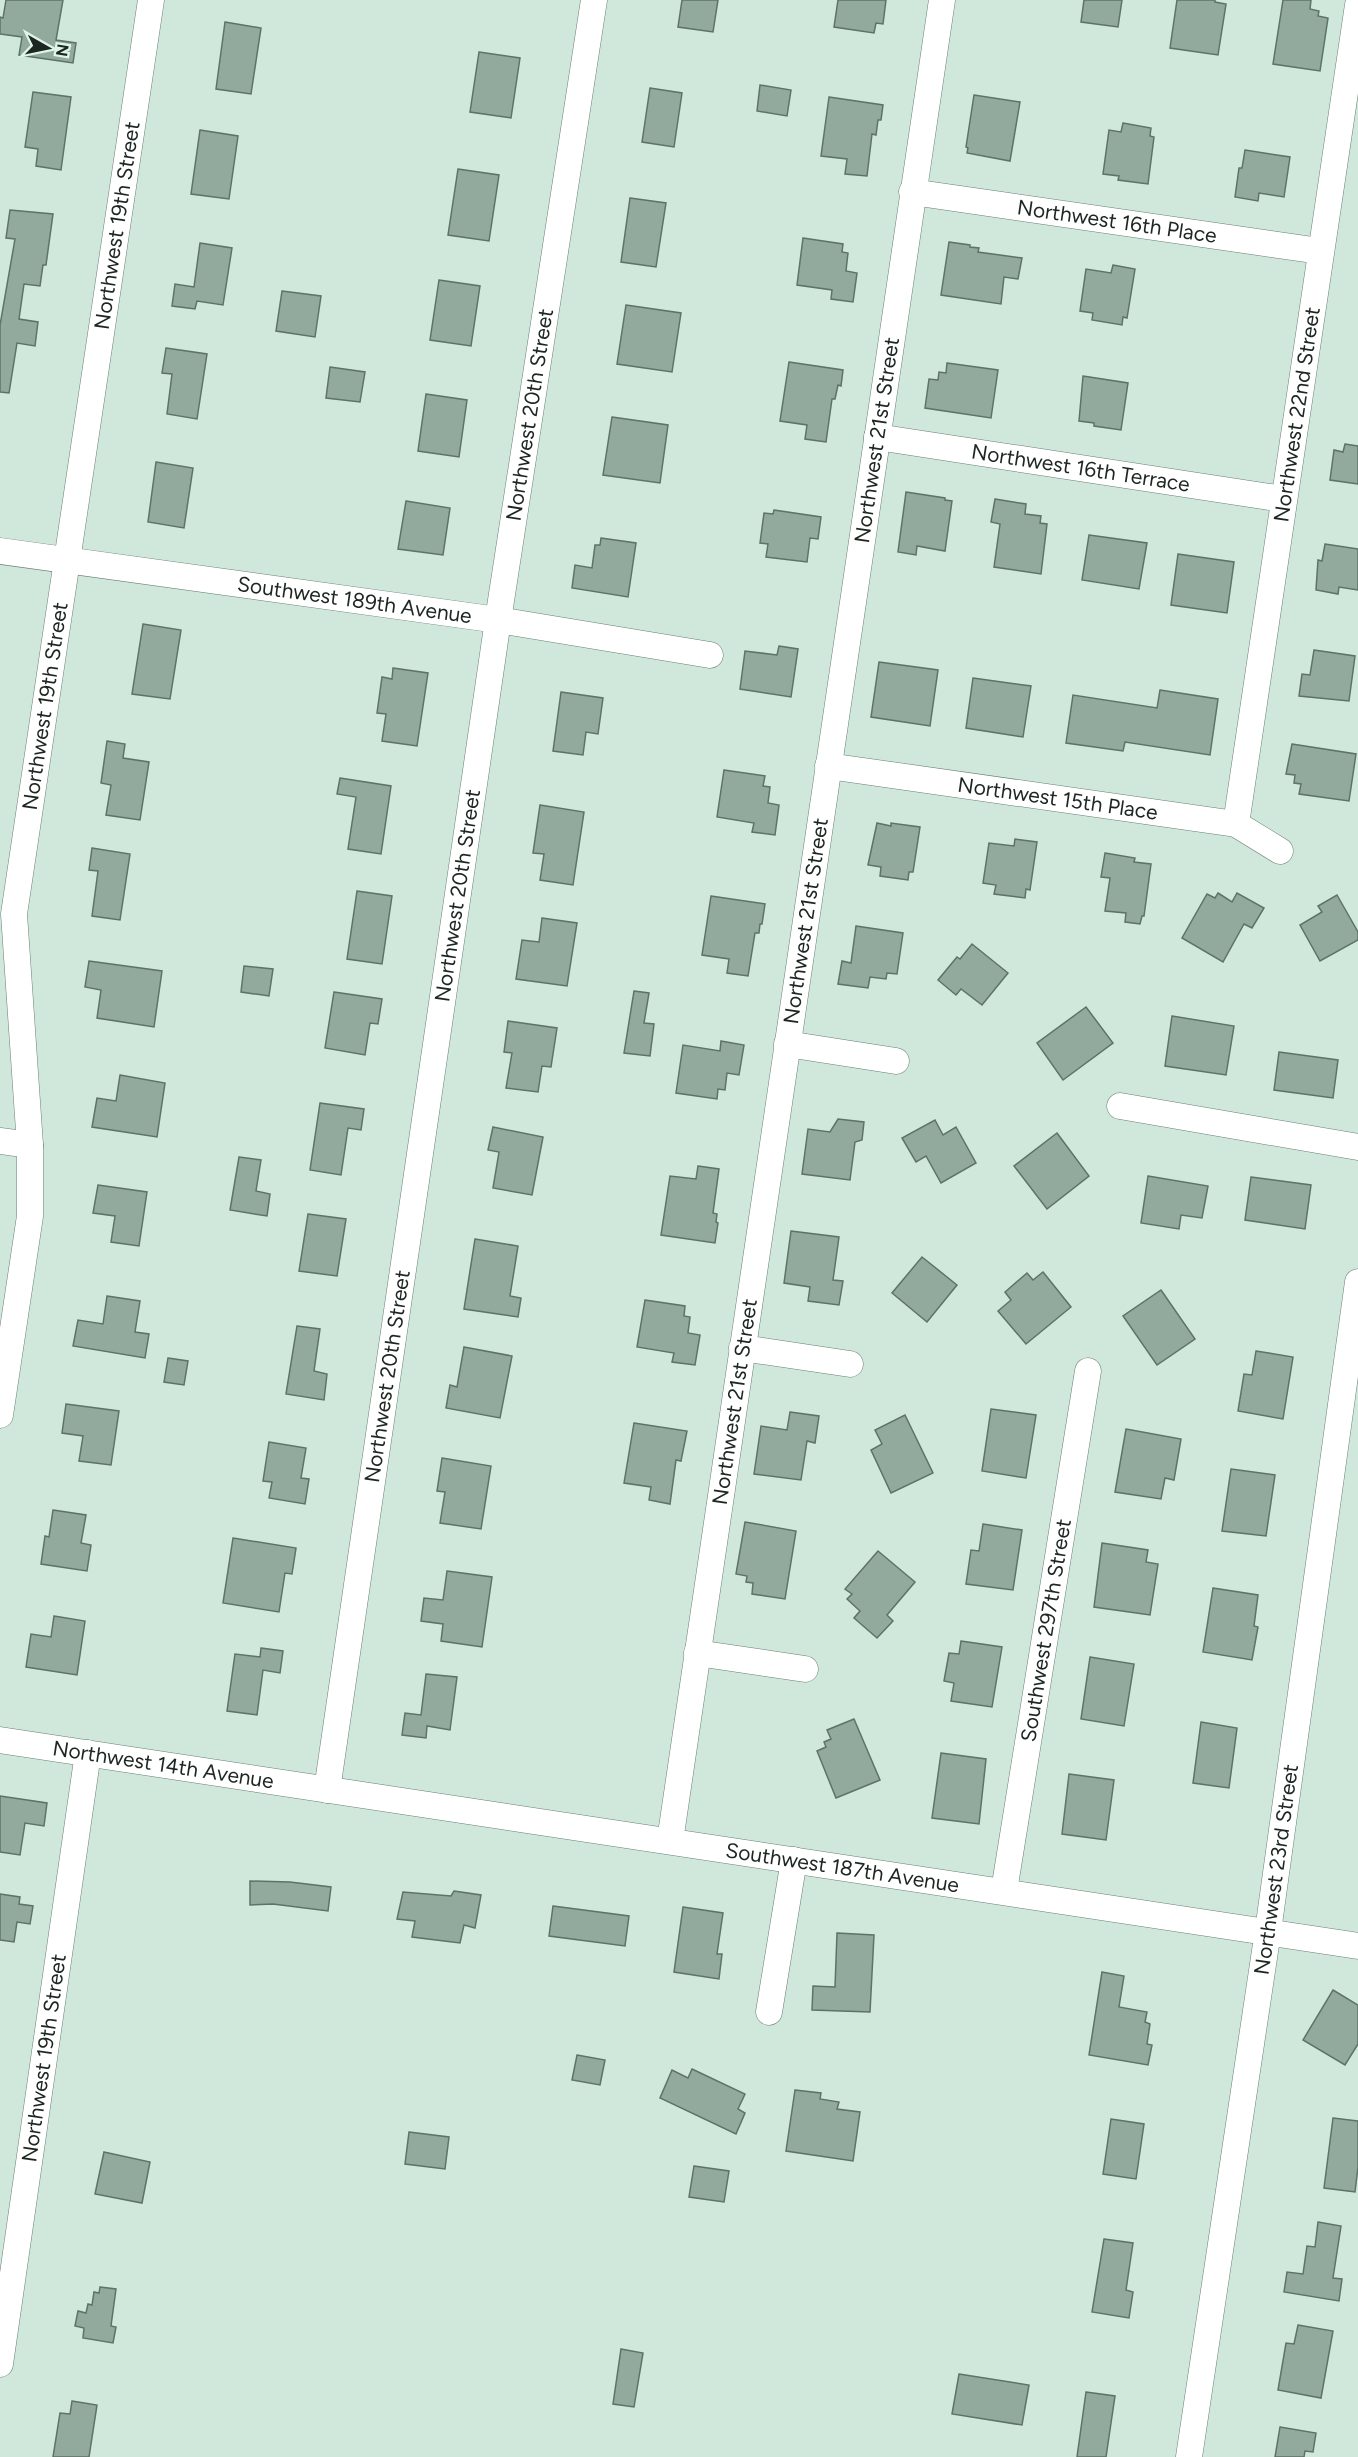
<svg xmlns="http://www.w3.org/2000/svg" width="1358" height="2457" viewBox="0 0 1358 2457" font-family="Figtree,sans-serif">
  <rect width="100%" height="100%" fill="#d0e8db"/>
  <!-- building -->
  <g fill="#92a99d" stroke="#5d7367" stroke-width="1.5">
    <polygon points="6,0 63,0 56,40 76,43 73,63 19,55 22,37 0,34 0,17 3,18"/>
    <polygon points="682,0 718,0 713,32 678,27"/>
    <polygon points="838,0 886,0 883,24 876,23 874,33 834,27"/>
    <polygon points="1084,0 1122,0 1118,27 1081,22"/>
    <polygon points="1177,0 1215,0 1215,2 1226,4 1218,55 1170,48"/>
    <polygon points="1283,0 1311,0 1310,9 1319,11 1318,16 1328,18 1320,71 1273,64"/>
    <polygon points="225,22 261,28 251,94 216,89"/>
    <polygon points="479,52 520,58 511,118 470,112"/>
    <polygon points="760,85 791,90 787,116 757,111"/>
    <polygon points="650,88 682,93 674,147 642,142"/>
    <polygon points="33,92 71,97 61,170 36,166 38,149 25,147"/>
    <polygon points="974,95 1020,102 1010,161 967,153 968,148 966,147"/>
    <polygon points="829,97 883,105 881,120 878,120 876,135 872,134 867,176 845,174 847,159 821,156"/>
    <polygon points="1123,123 1151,128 1150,136 1154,137 1148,184 1118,180 1119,176 1103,174 1109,130 1121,132"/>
    <polygon points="200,130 238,136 229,199 191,194"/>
    <polygon points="1245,150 1290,157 1284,197 1259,193 1258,201 1235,197 1239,168 1242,168"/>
    <polygon points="458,169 499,175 489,241 448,235"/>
    <polygon points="630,198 666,203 656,267 621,262"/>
    <polygon points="10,210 53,214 46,265 43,265 40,286 24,284 19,319 38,322 35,346 17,343 9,393 0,392 0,325 15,239 6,238"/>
    <polygon points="803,238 843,244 842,252 848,253 846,271 857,273 853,302 831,299 832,290 797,285"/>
    <polygon points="949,242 970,245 970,247 979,248 978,252 1022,258 1018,279 1004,277 1001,304 941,295"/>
    <polygon points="200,243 232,248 223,305 197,301 195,309 172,306 175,284 194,287"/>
    <polygon points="1113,265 1135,269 1127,318 1123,317 1122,325 1092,320 1093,313 1080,311 1086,269 1111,273"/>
    <polygon points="439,280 480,286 471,346 430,340"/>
    <polygon points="282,291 321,296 315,337 276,331"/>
    <polygon points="626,305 681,313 672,372 617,364"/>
    <polygon points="166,348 207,354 197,419 167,414 172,374 162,373"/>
    <polygon points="789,362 843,370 841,386 838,385 835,399 832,399 826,442 805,439 807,425 780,421"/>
    <polygon points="947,363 998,370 991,418 925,408 929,379 938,380 939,372 946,373"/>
    <polygon points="330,367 365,372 360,402 326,398"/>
    <polygon points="1083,376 1128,383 1121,430 1094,426 1094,423 1079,421"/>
    <polygon points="426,394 467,400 459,457 418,451"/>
    <polygon points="612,417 668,425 660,483 603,475"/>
    <polygon points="1345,444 1358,446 1358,484 1330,480 1334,450 1343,452"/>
    <polygon points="156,462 193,468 184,528 148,522"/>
    <polygon points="906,492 945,498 945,500 952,501 945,551 917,546 916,555 898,552"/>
    <polygon points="995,499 1026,504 1025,514 1041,516 1040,523 1047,524 1041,574 994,567 1000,524 991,522"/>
    <polygon points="406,501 450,508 443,555 398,549"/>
    <polygon points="774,510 821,517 818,539 810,538 807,562 766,557 768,544 760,543 764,513 773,514"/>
    <polygon points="1089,535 1147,543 1139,589 1082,580"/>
    <polygon points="601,538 636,543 628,597 572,588 575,565 592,568 595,545 600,545"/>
    <polygon points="1325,544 1358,549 1358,590 1339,587 1338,594 1316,590 1318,560 1322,561"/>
    <polygon points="1178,554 1234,562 1227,613 1171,605"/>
    <polygon points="143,624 181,630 170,699 132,694"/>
    <polygon points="779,646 798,649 791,697 740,689 745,651 777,655"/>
    <polygon points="1314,650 1355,656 1349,701 1299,696 1302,674 1310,675"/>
    <polygon points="879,662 938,670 930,726 871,717"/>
    <polygon points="393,668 428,673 417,746 382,741 386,714 377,713 382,677 392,679"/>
    <polygon points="973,678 1031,686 1023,737 966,728"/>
    <polygon points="1160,690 1218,699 1210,755 1125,742 1123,751 1066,743 1073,695 1157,708"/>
    <polygon points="561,692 603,698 598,734 586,732 583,755 553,751"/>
    <polygon points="107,741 125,744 123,758 149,762 140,820 106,815 111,785 101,783"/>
    <polygon points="1292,744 1356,754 1349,801 1299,794 1301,784 1294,783 1295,775 1286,774"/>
    <polygon points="724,770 765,776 763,786 770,787 768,803 779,805 775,835 752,832 754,823 717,817"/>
    <polygon points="340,778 391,786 381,854 348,849 356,797 337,794"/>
    <polygon points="540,805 584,812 573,885 540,880 544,854 533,853"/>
    <polygon points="877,823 891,826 891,823 920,827 913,872 909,872 908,880 880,876 881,867 868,865"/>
    <polygon points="1015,839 1037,842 1030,890 1026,889 1025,898 994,894 996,885 983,883 989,843 1014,846"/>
    <polygon points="92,848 130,854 120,920 92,916 98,871 89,870"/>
    <polygon points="1105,853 1135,858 1134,862 1151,864 1144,916 1142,916 1140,924 1125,922 1126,913 1105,911 1110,878 1101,877"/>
    <polygon points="357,891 392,896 382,964 347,959"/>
    <polygon points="1218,893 1232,902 1237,893 1264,908 1252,928 1244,924 1223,962 1182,938 1207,894 1215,898"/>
    <polygon points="1337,895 1358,932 1358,940 1320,961 1300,925 1322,912 1318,906"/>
    <polygon points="711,896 765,904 762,924 760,924 759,933 755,933 748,976 727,973 729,959 702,955"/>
    <polygon points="542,918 577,923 567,986 516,979 522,940 539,942"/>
    <polygon points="856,926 903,933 897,974 887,973 886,979 870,977 868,988 838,984 842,961 851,963"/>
    <polygon points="972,944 1008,973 982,1005 961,989 956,995 938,980 957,957 960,959"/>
    <polygon points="89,961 162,971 154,1027 97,1018 101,990 85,987"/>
    <polygon points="244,966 273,969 269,996 241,992"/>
    <polygon points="634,991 649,993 644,1023 654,1024 650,1056 624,1053"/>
    <polygon points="334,992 382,999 378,1024 370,1023 365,1055 325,1048"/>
    <polygon points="1086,1007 1113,1043 1063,1080 1037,1043"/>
    <polygon points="1172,1016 1234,1026 1226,1075 1165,1066"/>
    <polygon points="508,1021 557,1028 551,1067 542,1066 538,1092 506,1088 512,1053 504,1052"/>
    <polygon points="721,1041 744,1045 739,1075 727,1073 725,1090 718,1089 717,1099 676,1093 683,1045 720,1051"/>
    <polygon points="1279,1052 1338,1060 1333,1098 1274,1090"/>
    <polygon points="120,1075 165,1083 157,1137 92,1127 97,1098 116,1101"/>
    <polygon points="320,1103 364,1109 361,1130 348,1128 341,1175 310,1170"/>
    <polygon points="838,1119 864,1122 862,1140 855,1142 850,1180 802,1174 808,1129 830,1132"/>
    <polygon points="935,1120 943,1135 956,1127 976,1163 941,1183 926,1156 916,1162 902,1138"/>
    <polygon points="493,1127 543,1137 532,1195 493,1188 499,1152 488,1150"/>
    <polygon points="1057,1133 1089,1176 1047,1209 1014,1166"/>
    <polygon points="239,1157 261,1160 256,1191 270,1194 267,1216 230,1210"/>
    <polygon points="698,1166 719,1169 713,1213 717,1214 716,1222 718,1223 715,1243 661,1235 670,1176 696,1179"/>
    <polygon points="1148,1176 1208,1186 1202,1218 1181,1215 1179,1229 1141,1223"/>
    <polygon points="1251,1177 1311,1185 1305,1229 1245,1220"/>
    <polygon points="98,1185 147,1192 139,1246 111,1242 115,1216 93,1213"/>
    <polygon points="308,1214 346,1219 337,1276 299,1271"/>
    <polygon points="791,1231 839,1237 833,1280 843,1281 839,1305 808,1301 810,1287 784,1283"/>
    <polygon points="475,1239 518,1246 510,1296 521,1298 518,1317 464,1309"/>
    <polygon points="922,1257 957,1285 927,1322 892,1293"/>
    <polygon points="1043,1272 1071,1307 1026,1344 998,1311 1011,1300 1005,1292 1027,1273 1033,1280"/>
    <polygon points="1161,1290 1195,1339 1157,1365 1123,1316"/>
    <polygon points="107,1296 140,1301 135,1332 149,1334 145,1358 73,1346 78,1320 103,1324"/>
    <polygon points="645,1300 685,1306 684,1316 690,1317 688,1333 700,1335 695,1365 672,1362 674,1353 637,1347"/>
    <polygon points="297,1326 320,1329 314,1371 327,1374 324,1400 286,1394"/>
    <polygon points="464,1347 512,1356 500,1418 446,1408 450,1385 457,1387"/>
    <polygon points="1256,1351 1293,1357 1283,1419 1238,1411 1244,1374 1252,1375"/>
    <polygon points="168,1358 188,1361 184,1385 164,1382"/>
    <polygon points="66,1404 119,1411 111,1465 79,1461 83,1436 62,1433"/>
    <polygon points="991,1409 1036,1415 1026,1478 982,1471"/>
    <polygon points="790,1412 819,1416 815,1443 807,1441 801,1480 754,1474 761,1426 787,1430"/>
    <polygon points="905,1415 933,1473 891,1493 871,1450 882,1444 875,1430"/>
    <polygon points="634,1423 687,1431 681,1461 676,1460 670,1504 649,1500 651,1487 624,1483"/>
    <polygon points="1126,1429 1181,1439 1174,1480 1165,1478 1161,1499 1115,1492"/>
    <polygon points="269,1442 306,1448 301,1478 309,1479 305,1504 269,1498 272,1482 263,1481"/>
    <polygon points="442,1458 491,1466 481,1529 440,1523 445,1492 437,1491"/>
    <polygon points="1231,1469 1275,1475 1266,1536 1222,1531"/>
    <polygon points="53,1510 86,1515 81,1543 91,1545 87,1571 41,1564 45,1536 49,1537"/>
    <polygon points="745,1522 796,1531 785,1599 752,1594 753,1583 746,1582 747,1576 736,1574"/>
    <polygon points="983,1524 1022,1530 1013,1590 966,1584 971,1550 979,1551"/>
    <polygon points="233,1538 296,1548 292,1574 285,1573 279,1612 223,1603"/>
    <polygon points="1102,1543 1148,1550 1146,1562 1158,1564 1150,1615 1094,1607"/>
    <polygon points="878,1551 915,1582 887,1615 893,1621 877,1638 854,1618 860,1611 847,1599 852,1594 845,1589"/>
    <polygon points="447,1571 492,1577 482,1647 441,1641 443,1624 421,1621 424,1598 443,1600"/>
    <polygon points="1213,1588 1258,1595 1254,1626 1258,1627 1252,1660 1203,1652"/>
    <polygon points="54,1616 85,1621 77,1675 26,1667 31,1634 51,1637"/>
    <polygon points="961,1641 1002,1647 992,1707 951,1701 954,1683 944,1681 949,1653 959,1654"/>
    <polygon points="261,1648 283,1651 280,1673 263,1670 257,1715 227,1711 235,1654 260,1657"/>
    <polygon points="1090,1657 1134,1664 1124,1726 1081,1719"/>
    <polygon points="426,1674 457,1677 450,1730 427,1726 426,1738 402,1735 405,1713 421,1715"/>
    <polygon points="854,1719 880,1780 836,1798 817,1751 826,1747 824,1742 831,1739 827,1730"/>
    <polygon points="1201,1722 1237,1728 1229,1788 1193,1783"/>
    <polygon points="941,1753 986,1759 979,1824 932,1818"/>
    <polygon points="1069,1774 1114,1780 1106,1840 1062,1834"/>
    <polygon points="0,1796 47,1803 44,1826 25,1823 20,1855 0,1852"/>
    <polygon points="250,1881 290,1882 331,1887 328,1911 273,1904 250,1905"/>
    <polygon points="454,1891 481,1895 475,1928 464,1925 460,1943 412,1937 415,1921 397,1919 403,1892 451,1896"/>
    <polygon points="0,1894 20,1897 19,1904 33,1906 30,1924 17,1922 14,1942 0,1940"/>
    <polygon points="553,1906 629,1916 625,1946 549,1936"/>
    <polygon points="683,1907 723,1913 717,1954 722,1954 719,1979 674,1972"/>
    <polygon points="837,1933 874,1935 870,2012 812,2010 813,1986 835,1987"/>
    <polygon points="1102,1972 1124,1976 1119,2007 1147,2012 1145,2022 1150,2024 1147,2044 1152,2045 1148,2065 1089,2055"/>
    <polygon points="1333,1990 1358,2005 1358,2044 1345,2065 1303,2040"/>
    <polygon points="577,2055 605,2060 600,2085 572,2080"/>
    <polygon points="692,2069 745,2094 738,2109 745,2113 736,2134 660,2098 672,2070 688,2078"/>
    <polygon points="795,2090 821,2093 820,2099 839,2102 837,2109 860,2112 853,2161 786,2151"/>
    <polygon points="1333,2118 1358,2121 1358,2167 1355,2192 1324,2188"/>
    <polygon points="1111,2119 1144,2124 1136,2179 1103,2174"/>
    <polygon points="409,2132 449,2137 445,2169 405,2164"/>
    <polygon points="104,2152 150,2162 142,2203 95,2194"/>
    <polygon points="694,2166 729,2171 724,2202 689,2197"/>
    <polygon points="1318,2222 1341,2226 1333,2278 1342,2279 1339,2301 1284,2292 1287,2272 1303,2274 1307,2246 1315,2247"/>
    <polygon points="1104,2239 1133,2243 1126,2290 1133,2292 1129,2318 1092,2312"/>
    <polygon points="100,2287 116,2289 111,2326 116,2327 113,2343 83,2338 84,2328 75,2326 78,2311 86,2313 88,2304 92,2305 94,2292 99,2293"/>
    <polygon points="1298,2325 1333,2331 1321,2398 1278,2390 1286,2343 1294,2344"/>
    <polygon points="621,2349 643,2353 634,2407 613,2404"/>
    <polygon points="959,2374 1029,2385 1022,2425 952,2414"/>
    <polygon points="1086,2392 1115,2396 1106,2457 1077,2457"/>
    <polygon points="72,2401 97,2405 89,2457 53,2457 60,2413 70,2414"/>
    <polygon points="1280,2427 1316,2433 1313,2452 1305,2451 1304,2457 1275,2457"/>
  </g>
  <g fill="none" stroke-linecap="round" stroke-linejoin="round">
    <defs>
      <g id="minor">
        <path id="s1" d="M912 192 1320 251"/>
        <path id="s2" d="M877 437 1283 499"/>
        <path id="s3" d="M0 551 498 620 710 655"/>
        <path id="s4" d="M828 766 1236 824 1280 851"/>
        <path id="s5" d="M1236 824 1358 5"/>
        <polyline points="787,1044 896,1061"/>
        <polyline points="1120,1106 1358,1147"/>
        <polyline points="0,1141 30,1145"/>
        <polyline points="742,1348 850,1364"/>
        <path id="s6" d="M0 1415 30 1216V1145L14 914 151 0"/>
        <polyline points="697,1653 805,1669"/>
        <path id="s7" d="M0 1740 1358 1946"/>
        <path id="s8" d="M327 1790 498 620 594 0"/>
        <path id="s9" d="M670 1841 942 0"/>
        <path id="s10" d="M1004 1891 1088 1371"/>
        <polyline points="769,2012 794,1860"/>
        <path id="s11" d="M0 2364 88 1753"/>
        <path id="s12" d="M1189 2457 1268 1931 1358 1282"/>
      </g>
    </defs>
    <!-- minor casing -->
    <use href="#minor" stroke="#697f73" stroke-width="27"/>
    <!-- minor -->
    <use href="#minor" stroke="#fff" stroke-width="26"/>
  </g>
  <g text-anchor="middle" stroke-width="5" stroke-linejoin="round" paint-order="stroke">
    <!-- street labels -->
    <g font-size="21" fill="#1d2621" stroke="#ddf6e8">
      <text dy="7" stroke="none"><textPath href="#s1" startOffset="207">Northwest 16th Place</textPath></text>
      <text dy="7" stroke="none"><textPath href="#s6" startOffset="1200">Northwest 19th Street</textPath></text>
      <text dy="7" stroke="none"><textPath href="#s8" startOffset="1390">Northwest 20th Street</textPath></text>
      <text dy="7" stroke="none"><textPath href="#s5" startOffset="414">Northwest 22nd Street</textPath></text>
      <text dy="7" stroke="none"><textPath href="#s9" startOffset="1416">Northwest 21st Street</textPath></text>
      <text dy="7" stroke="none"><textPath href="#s2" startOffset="206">Northwest 16th Terrace</textPath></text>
      <text dy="7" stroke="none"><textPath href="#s3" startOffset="358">Southwest 189th Avenue</textPath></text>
      <text dy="7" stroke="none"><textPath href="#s6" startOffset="714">Northwest 19th Street</textPath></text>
      <text dy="7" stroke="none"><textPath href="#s4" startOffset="232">Northwest 15th Place</textPath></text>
      <text dy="7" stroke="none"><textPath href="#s8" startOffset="904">Northwest 20th Street</textPath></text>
      <text dy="7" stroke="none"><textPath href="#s9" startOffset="930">Northwest 21st Street</textPath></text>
      <text dy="7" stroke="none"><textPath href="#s8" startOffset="418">Northwest 20th Street</textPath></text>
      <text dy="7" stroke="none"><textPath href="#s9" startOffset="444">Northwest 21st Street</textPath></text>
      <text dy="7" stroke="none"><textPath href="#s10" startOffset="264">Southwest 297th Street</textPath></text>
      <text dy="7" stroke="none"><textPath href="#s7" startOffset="165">Northwest 14th Avenue</textPath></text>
      <text dy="7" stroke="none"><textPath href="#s7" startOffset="852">Southwest 187th Avenue</textPath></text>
      <text dy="7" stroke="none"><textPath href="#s12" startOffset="594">Northwest 23rd Street</textPath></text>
      <text dy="7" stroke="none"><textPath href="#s11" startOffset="309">Northwest 19th Street</textPath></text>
    </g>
  </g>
  <!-- north arrow -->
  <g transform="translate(48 48) rotate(99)" stroke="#ddf6e8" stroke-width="4.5" paint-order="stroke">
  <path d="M0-4.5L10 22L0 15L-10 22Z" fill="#1d2621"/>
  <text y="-9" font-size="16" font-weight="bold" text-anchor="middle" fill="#1d2621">N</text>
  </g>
</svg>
